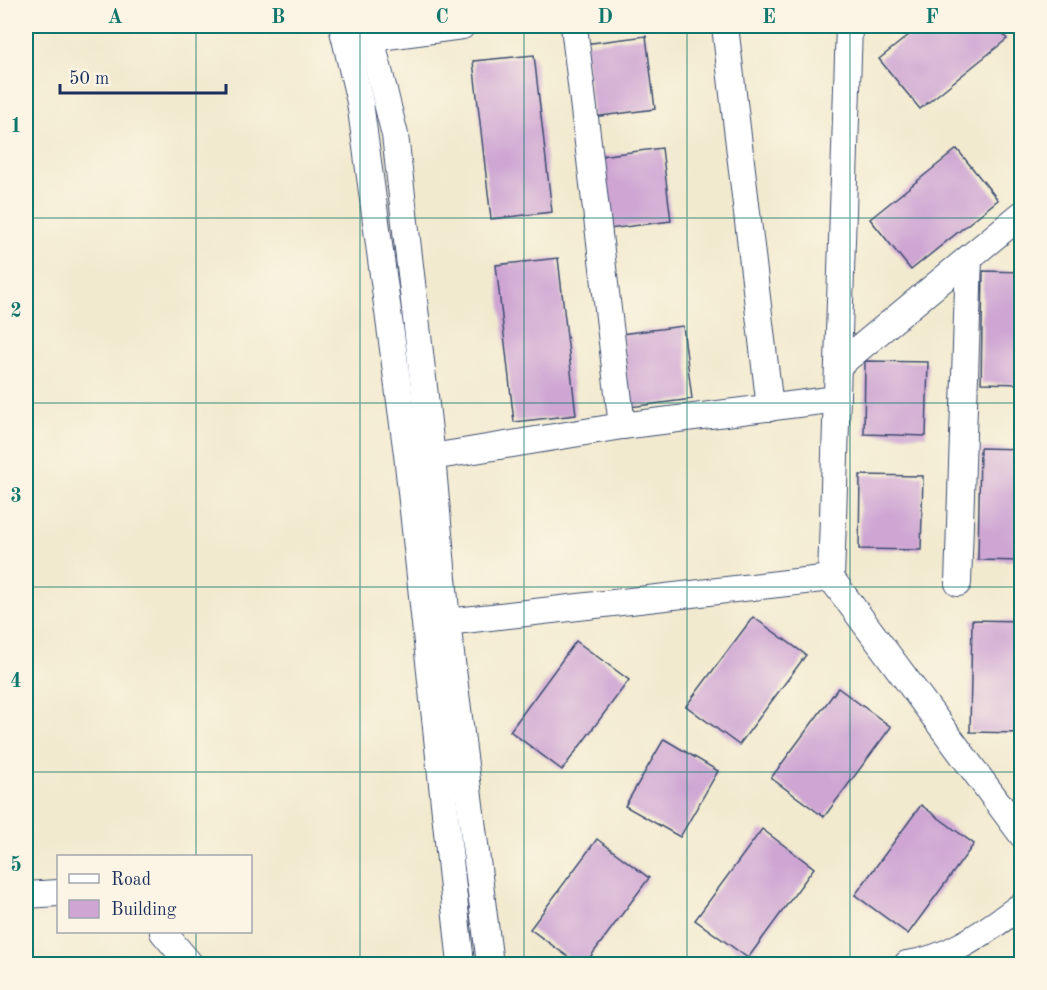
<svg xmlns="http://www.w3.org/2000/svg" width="1047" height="990" viewBox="0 0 1047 990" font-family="'Old Standard TT',serif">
  <rect width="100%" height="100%" fill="#fcf5e5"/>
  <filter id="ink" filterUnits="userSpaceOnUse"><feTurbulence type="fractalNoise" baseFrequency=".0167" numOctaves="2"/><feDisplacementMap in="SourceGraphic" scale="12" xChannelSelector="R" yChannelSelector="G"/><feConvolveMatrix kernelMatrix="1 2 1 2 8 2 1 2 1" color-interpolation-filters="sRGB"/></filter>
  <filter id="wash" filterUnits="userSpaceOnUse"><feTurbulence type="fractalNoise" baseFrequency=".008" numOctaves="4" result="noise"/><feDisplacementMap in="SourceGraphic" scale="24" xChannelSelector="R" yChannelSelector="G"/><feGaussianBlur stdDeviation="1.35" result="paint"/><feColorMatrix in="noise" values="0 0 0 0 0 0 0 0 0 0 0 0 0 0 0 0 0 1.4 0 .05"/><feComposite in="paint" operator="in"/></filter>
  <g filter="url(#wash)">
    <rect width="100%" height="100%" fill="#f2eacf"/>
    <g id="blocks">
      <!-- building -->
      <g fill="#cea5d3">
        <polygon points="920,26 996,26 1007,39 920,109 879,59"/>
        <polygon points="646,36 655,109 593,117 584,44"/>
        <polygon points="534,55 552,212 491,219 473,61"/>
        <polygon points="662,148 671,221 609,229 600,156"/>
        <polygon points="957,149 998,200 911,270 870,219"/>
        <polygon points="558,258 576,415 514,422 496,265"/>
        <polygon points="983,271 1022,272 1022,384 981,383"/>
        <polygon points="683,326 692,399 630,407 621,334"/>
        <polygon points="865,361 928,362 926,436 864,434"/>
        <polygon points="980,448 1022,449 1022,561 978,560"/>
        <polygon points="860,475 923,476 921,550 859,549"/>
        <polygon points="753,617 806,655 739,745 686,706"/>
        <polygon points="972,620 1022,621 1022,733 970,732"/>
        <polygon points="576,641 629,680 562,770 510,731"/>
        <polygon points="838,688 891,727 824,817 771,778"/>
        <polygon points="664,739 718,771 680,837 625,806"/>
        <polygon points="921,805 974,844 908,934 855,895"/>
        <polygon points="762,829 814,868 748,958 695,920"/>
        <polygon points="597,839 649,878 585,964 578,964 530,929"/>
      </g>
    </g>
  </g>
  <g filter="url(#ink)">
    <use href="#blocks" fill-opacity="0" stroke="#3b4b6f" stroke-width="1.5"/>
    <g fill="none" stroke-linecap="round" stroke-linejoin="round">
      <defs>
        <g id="minor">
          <polyline points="342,26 360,102 407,454 461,964"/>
          <polyline points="368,26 395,135 432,457 447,622 490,964"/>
          <polyline points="574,26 622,426"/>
          <polyline points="725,26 770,408"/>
          <polyline points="849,26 831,578 1022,835"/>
          <polyline points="372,38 462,26"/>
          <polyline points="838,366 1022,214"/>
          <polyline points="432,457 622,426 837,399"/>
          <polyline points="958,583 969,258"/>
          <polyline points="447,622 831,578"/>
          <polyline points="26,895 58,893"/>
          <polyline points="163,932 190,964"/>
          <path d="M907 964C950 959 987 930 1022 905"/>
        </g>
      </defs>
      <!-- minor casing -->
      <use href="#minor" stroke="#3b4b6f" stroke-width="28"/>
      <!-- minor -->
      <use href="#minor" stroke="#fff" stroke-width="26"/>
    </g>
  </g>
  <!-- grid -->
  <path fill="none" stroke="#0f766e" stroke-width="1.5" stroke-opacity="0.55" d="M196 26V856M360 26V964M524 26V964M687 26V964M850 26V964M26 218H1022M26 403H1022M26 587H1022M26 772H1022M196 932V964"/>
  <!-- margin -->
  <rect width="1047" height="990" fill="none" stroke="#fcf5e5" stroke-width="66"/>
  <!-- legend -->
  <rect x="57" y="855" width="195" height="78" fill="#fcf5e5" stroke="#a2a6af" stroke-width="1.5"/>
  <rect x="69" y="874" width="30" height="9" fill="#ffffff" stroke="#a2a6af" stroke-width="1.5"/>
  <text x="111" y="885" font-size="18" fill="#1b2f5e">Road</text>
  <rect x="69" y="900" width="30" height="18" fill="#cea5d3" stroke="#a2a6af" stroke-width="1.5"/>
  <text x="111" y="915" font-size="18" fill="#1b2f5e">Building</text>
  <!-- scale -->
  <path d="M60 84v9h166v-9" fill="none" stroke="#1b2f5e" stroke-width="3"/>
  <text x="69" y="84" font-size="18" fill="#1b2f5e" stroke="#fcf5e5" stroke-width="4.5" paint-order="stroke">50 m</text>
  <rect x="33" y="33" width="981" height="924" fill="none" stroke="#0f766e" stroke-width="2"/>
  <g font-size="20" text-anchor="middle" font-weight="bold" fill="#0f766e">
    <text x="115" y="23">A</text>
    <text x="278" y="23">B</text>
    <text x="442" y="23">C</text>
    <text x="605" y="23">D</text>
    <text x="769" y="23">E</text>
    <text x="932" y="23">F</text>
    <text x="16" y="132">1</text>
    <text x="16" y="317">2</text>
    <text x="16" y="502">3</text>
    <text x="16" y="687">4</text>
    <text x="16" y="871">5</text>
  </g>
</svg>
